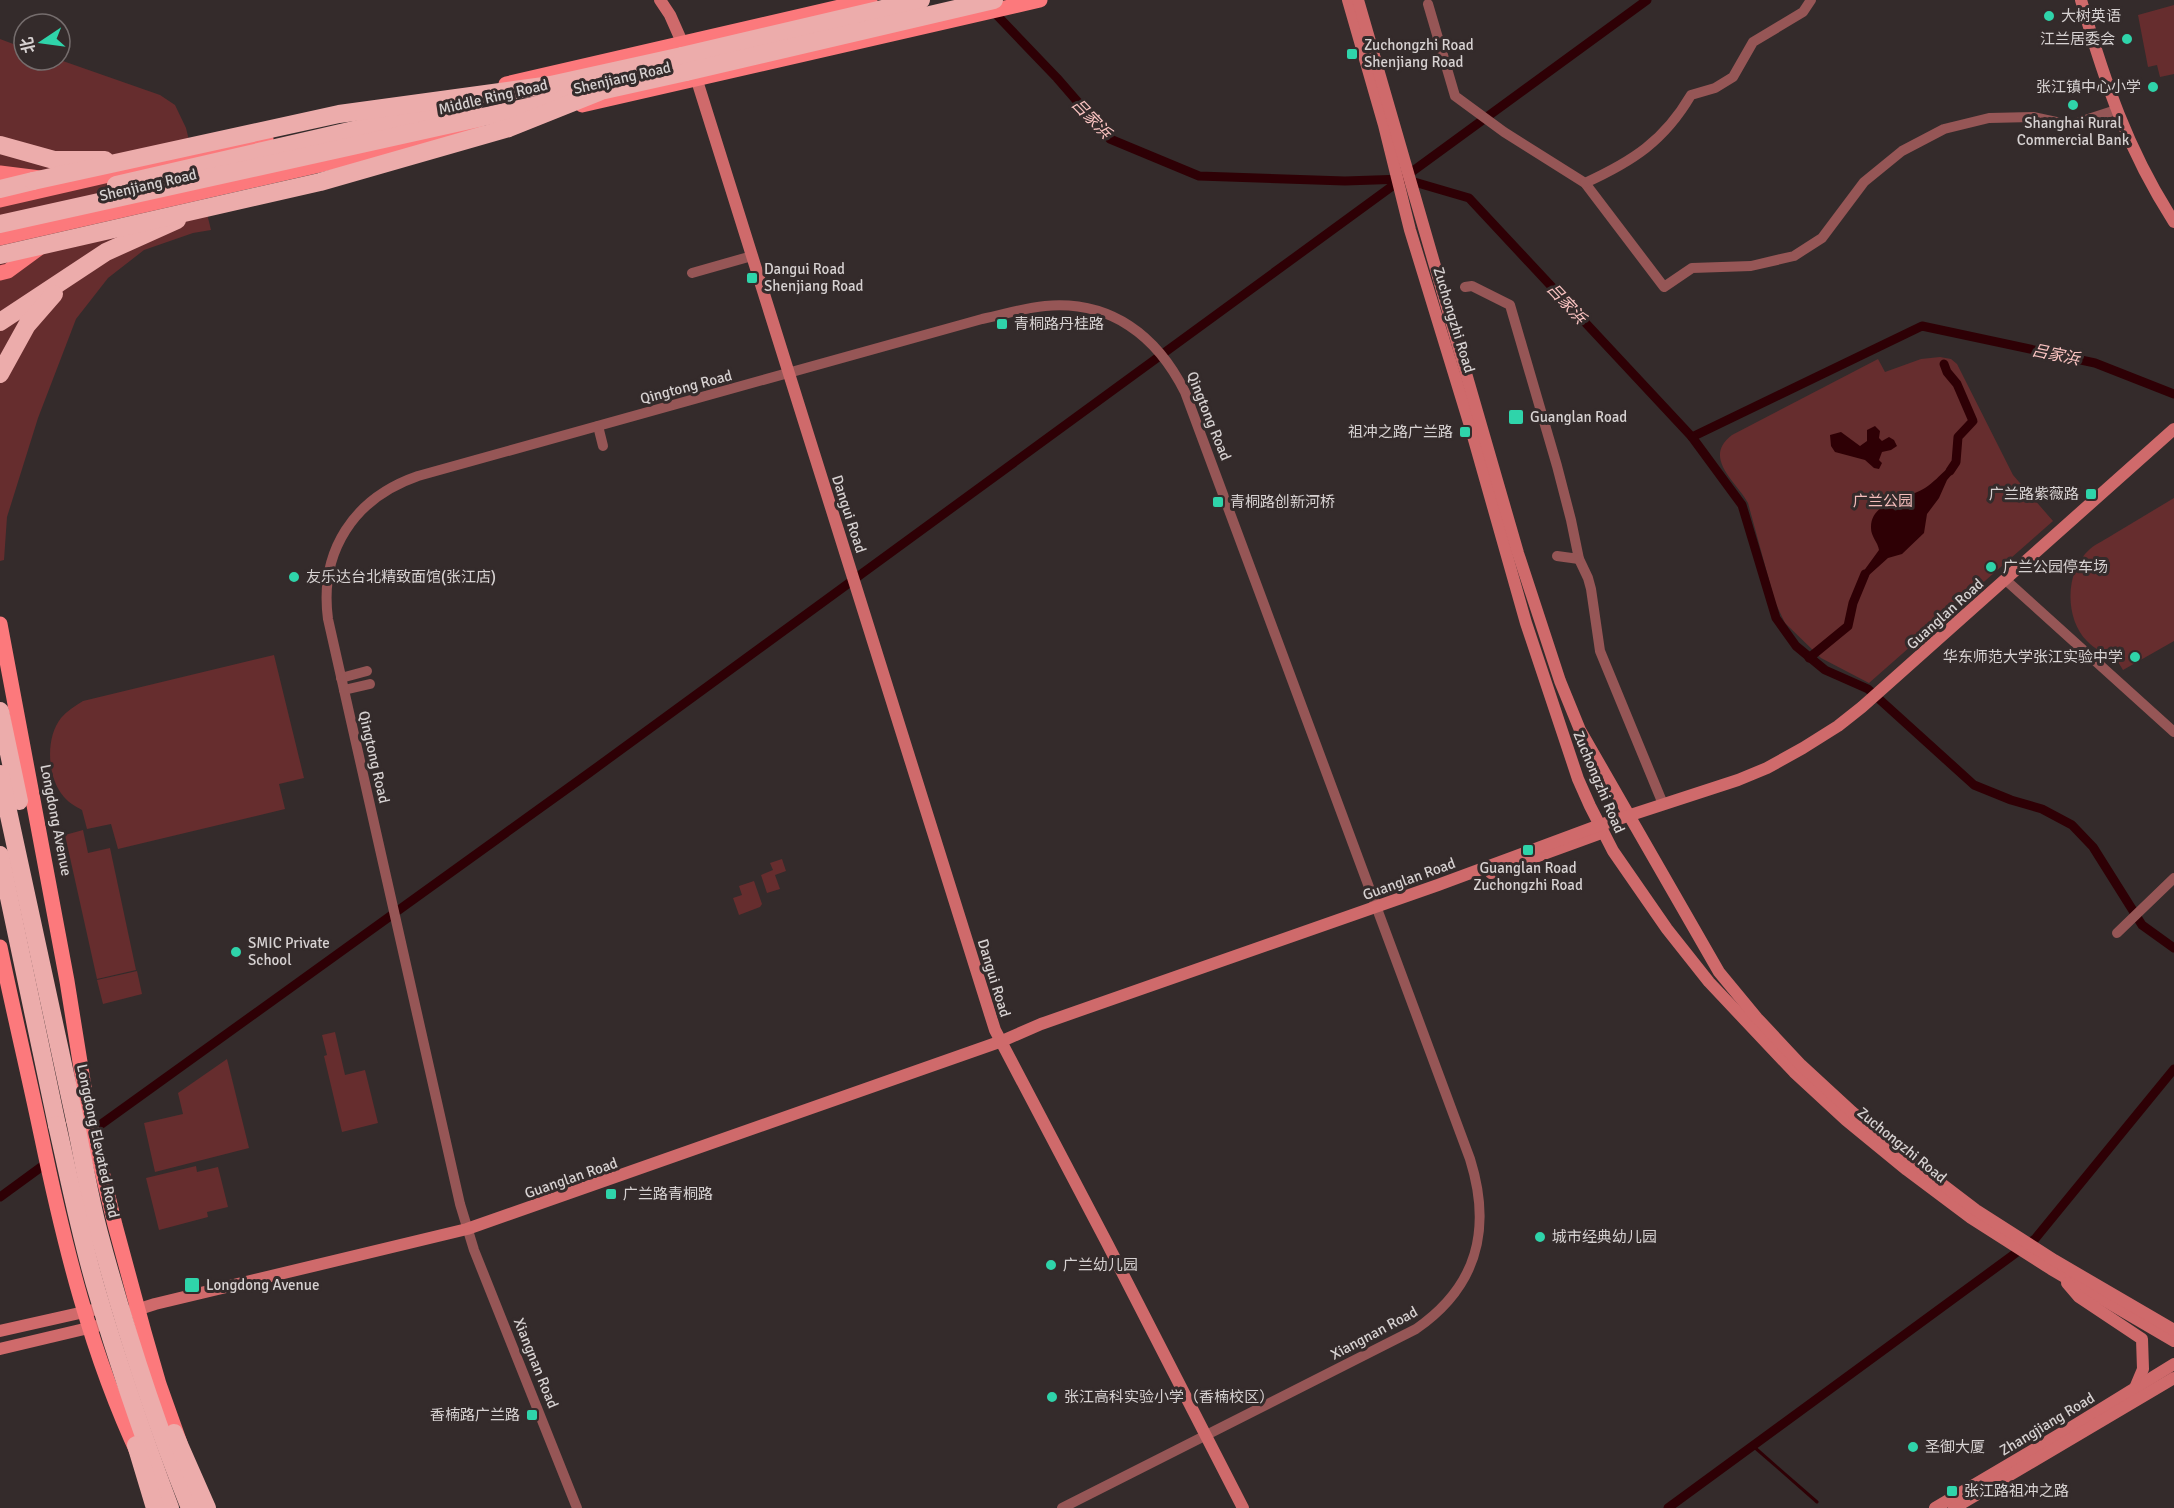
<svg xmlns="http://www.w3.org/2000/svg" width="2174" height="1508" viewBox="0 0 2174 1508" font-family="Signika,'Noto Sans SC',sans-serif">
  <rect width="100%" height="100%" fill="#342b2b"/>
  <!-- green -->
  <g fill="#662d2e">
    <polygon points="2174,5 2174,74 2160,77 2157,65 2148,67 2138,15"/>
    <polygon points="0,39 24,48 24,60 60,60 160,95 175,105 186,128 211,230 193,233 144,250 108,278 76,319 38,418 7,517 4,560 0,561"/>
    <path d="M1940 357 1951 359 1957 364 2013 475 2053 521 1869 683 1821 658 1785 623 1775 602 1748 503C1736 481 1702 458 1732 435L1878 359 1885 372 1921 359Z"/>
    <path d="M2174 498V641L2123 670 2115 657C2105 653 2095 650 2087 641 2064 618 2065 570 2090 549 2097 543 2107 539 2114 534 2134 522 2154 510 2174 498Z"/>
    <path d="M274 655 304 778 279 784 285 809 118 849 111 824 87 829 82 810C75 806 69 803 64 797 47 778 45 738 61 718 67 711 75 706 83 701Z"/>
    <polygon points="83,830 88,853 110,848 136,970 97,979 65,835"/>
    <polygon points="782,859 786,871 775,875 780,889 767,893 761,875 773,870 770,863"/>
    <polygon points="754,881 762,904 760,907 739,915 733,898 742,895 739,886"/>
    <polygon points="137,971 142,994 103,1004 97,980"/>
    <polygon points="335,1032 345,1075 365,1070 378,1123 342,1132 324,1056 327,1055 322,1035"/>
    <polygon points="227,1059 249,1148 155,1172 144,1123 183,1114 178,1093"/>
    <polygon points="196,1166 197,1172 218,1167 228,1207 207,1212 208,1217 159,1230 146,1178"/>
  </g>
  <!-- water -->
  <g fill="#2e0005">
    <polygon points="1875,426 1880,431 1879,438 1882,441 1889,437 1894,440 1897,446 1891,450 1882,452 1879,460 1882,463 1879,469 1874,468 1865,460 1835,452 1831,446 1830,435 1841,432 1860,446 1867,441 1867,430"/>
    <path d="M1947 469 1953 473 1947 480 1939 498 1927 514 1924 533 1902 554 1888 558 1868 576 1863 572 1879 550C1878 542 1871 537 1871 528 1870 501 1908 499 1925 488 1933 483 1940 475 1947 469Z"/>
  </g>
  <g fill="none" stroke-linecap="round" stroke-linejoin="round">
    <!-- stream -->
    <polyline stroke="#2e0005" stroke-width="3" points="1753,1446 1817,1502"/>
    <!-- canal -->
    <g stroke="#2e0005" stroke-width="9">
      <polyline points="990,8 1057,78 1110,139 1199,176 1345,181 1404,179 1469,198 1692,437 1922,326 2095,363 2174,394"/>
      <polyline points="1944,364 1947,372 1957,384 1973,421 1958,437 1956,462 1950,471"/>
      <polyline points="1692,437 1742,505 1776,618 1796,646 1825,670 1868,689 1974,785 2011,800 2042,809 2072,825 2093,847 2142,925 2174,948"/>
      <polyline points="1809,658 1848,626 1853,603 1865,574"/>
      <polyline points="89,1133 589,773 1647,0"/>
      <polyline points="0,1197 48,1162"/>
      <polyline points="1668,1508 2035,1239 2174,1069"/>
    </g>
    <!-- street -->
    <g stroke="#965656" stroke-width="10">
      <polyline points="1428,4 1455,96 1504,132 1585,183 1664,287 1692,268 1751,266 1794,256 1822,238 1864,182 1902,151 1944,129 1989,118 2033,117 2070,125 2116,110"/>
      <path d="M1585 183C1633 161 1664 141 1691 95L1715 88 1733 77 1753 42 1803 12 1811 0"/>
      <polyline points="692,273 752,256"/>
      <polyline points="1465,287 1472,286 1510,305 1557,466 1571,520 1579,559 1588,578 1591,589 1600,651 1663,804"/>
      <polyline points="598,426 603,446"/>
      <polyline points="1557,556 1579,559"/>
      <polyline points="2009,583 2174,732"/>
      <polyline points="341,678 367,671"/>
      <polyline points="344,690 370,684"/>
      <polyline points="2117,933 2174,878"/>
      <path d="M577 1508 474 1250 460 1204 328 619C319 551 354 498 418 476L982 319C1003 315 1023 308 1045 306 1111 300 1157 336 1185 392L1470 1159C1492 1229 1478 1286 1416 1329L1062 1508"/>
    </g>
    <!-- secondary -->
    <g stroke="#cf6a6b" stroke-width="12">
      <polyline points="660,0 670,15 685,49"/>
      <polyline points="1348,0 1384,125 1410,230 1471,429 1526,623 1578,779 1590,806 1613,851 1667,929 1709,982 1794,1072 1846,1120 1907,1170 1971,1218 2051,1269 2174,1341"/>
      <polyline points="1358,0 1518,553 1560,681 1580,730 1719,972 1757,1018 1801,1065 1852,1112 1913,1162 1976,1210 2054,1260 2174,1330"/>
      <path d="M2081 0C2105 82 2127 149 2174 222"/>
      <polyline points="694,71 995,1030 1107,1243 1243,1508"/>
      <polyline points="1491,873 1601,833"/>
      <polyline points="2067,1283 2079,1297 2142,1339 2143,1369 2135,1388"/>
      <polyline points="130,1312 155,1304 467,1229 1002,1041 1041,1024 1438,885 1600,825 1738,780 1767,768 1803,748 1838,726 1862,707 2174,429"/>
      <polyline points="0,1331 93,1310"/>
      <polyline points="0,1349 97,1326"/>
      <polyline points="1935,1508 2072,1427 2174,1364"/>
      <polyline points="1954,1508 2174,1378"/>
    </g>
    <!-- primary -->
    <g stroke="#fc797c" stroke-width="15">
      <polyline points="506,84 870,0"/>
      <polyline points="582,105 1040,0"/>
      <polyline points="0,173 40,178"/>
      <polyline points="0,200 266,139"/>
      <polyline points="0,238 477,129"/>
      <polyline points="0,273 8,271 42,246"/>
      <polyline points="0,624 67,981 89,1118 115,1225 144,1332 159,1384 180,1443"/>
      <path d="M0 947C13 1010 28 1072 41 1134 64 1244 91 1354 139 1456"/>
    </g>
    <!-- highway -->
    <g stroke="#ecacab" stroke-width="18">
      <polyline points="537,88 682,56"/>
      <polyline points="0,145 54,160 105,160"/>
      <polyline points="116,185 475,102"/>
      <polyline points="0,189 33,181"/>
      <polyline points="0,224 686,72"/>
      <polyline points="0,322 106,252 177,220"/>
      <polyline points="0,374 27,325 54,294"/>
      <polyline points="0,711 19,801"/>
      <polyline points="0,774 75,1120"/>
      <polyline points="0,855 57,1125"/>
    </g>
    <!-- highway-bridge -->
    <g stroke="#ecacab" stroke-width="18">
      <polyline points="682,56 921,0"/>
      <polyline points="686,72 994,0"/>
      <polyline points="33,181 339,114 551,85"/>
      <polyline points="0,255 320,182 509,128 599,92"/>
      <path d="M75 1120C83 1158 89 1196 99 1233 124 1326 154 1419 190 1508"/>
      <path d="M57 1125C70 1182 81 1239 98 1295 119 1367 144 1438 170 1508"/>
      <polyline points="174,1433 207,1508"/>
      <polyline points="136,1445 155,1508"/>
    </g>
  </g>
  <!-- markers -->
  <g fill="#2fd4aa" stroke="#342b2b" stroke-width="2">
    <circle cx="2049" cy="16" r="6"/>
    <circle cx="2127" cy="39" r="6"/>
    <rect x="1346" y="48" width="12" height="12" rx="3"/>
    <circle cx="2153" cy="87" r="6"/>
    <circle cx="2073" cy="105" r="6"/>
    <rect x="746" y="272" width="12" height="12" rx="3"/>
    <rect x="996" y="318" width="12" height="12" rx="3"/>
    <rect x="1508" y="409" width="16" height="16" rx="3"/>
    <rect x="1459" y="426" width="12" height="12" rx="3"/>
    <rect x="2085" y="488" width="12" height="12" rx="3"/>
    <rect x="1212" y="496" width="12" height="12" rx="3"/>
    <circle cx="1991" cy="567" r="6"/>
    <circle cx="294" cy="577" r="6"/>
    <circle cx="2135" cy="657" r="6"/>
    <rect x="1522" y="844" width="12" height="12" rx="3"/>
    <circle cx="236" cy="952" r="6"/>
    <rect x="605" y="1188" width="12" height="12" rx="3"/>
    <circle cx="1540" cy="1237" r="6"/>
    <circle cx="1051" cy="1265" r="6"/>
    <rect x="184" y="1277" width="16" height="16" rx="3"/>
    <circle cx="1052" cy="1397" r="6"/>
    <rect x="526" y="1409" width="12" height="12" rx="3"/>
    <circle cx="1913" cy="1447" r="6"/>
    <rect x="1946" y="1485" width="12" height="12" rx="3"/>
  </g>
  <g text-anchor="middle" stroke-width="6" stroke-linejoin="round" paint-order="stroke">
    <!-- poi labels -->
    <g font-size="15" fill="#d6d1d1" stroke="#342b2b" text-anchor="start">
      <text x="2061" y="21">大树英语</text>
      <text x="2115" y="44" text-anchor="end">江兰居委会</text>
      <text x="1364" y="50">Zuchongzhi Road<tspan x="1364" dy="17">Shenjiang Road</tspan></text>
      <text x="2141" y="92" text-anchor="end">张江镇中心小学</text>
      <text x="2073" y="128" text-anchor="middle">Shanghai Rural<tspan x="2073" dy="17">Commercial Bank</tspan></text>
      <text x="764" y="274">Dangui Road<tspan x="764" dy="17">Shenjiang Road</tspan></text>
      <text x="1014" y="329">青桐路丹桂路</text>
      <text x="1530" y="422">Guanglan Road</text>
      <text x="1453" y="437" text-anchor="end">祖冲之路广兰路</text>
      <text x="2079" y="499" text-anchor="end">广兰路紫薇路</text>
      <text x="1230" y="507">青桐路创新河桥</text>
      <text x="2003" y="572">广兰公园停车场</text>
      <text x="306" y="582">友乐达台北精致面馆(张江店)</text>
      <text x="2123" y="662" text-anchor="end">华东师范大学张江实验中学</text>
      <text x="1528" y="873" text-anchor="middle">Guanglan Road<tspan x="1528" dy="17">Zuchongzhi Road</tspan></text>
      <text x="248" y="948">SMIC Private<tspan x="248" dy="17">School</tspan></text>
      <text x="623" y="1199">广兰路青桐路</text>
      <text x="1552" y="1242">城市经典幼儿园</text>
      <text x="1063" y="1270">广兰幼儿园</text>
      <text x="206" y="1290">Longdong Avenue</text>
      <text x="1064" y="1402">张江高科实验小学（香楠校区）</text>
      <text x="520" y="1420" text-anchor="end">香楠路广兰路</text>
      <text x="1925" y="1452">圣御大厦</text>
      <text x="1964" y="1496">张江路祖冲之路</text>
    </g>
    <!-- street labels -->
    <g font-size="15" fill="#d6d1d1" stroke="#342b2b">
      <text transform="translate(622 78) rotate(-13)" y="5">Shenjiang Road</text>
      <text transform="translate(493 97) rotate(-13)" y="5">Middle Ring Road</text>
      <text transform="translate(148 185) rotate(-13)" y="5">Shenjiang Road</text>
      <text transform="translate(1454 320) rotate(73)" y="5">Zuchongzhi Road</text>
      <text transform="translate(686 387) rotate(-15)" y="5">Qingtong Road</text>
      <text transform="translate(1209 416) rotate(68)" y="5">Qingtong Road</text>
      <text transform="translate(849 514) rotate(72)" y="5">Dangui Road</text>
      <text transform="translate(1945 614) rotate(-42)" y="5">Guanglan Road</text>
      <text transform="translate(374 757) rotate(77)" y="5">Qingtong Road</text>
      <text transform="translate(1599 782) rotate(67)" y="5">Zuchongzhi Road</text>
      <text transform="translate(56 820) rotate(79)" y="5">Longdong Avenue</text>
      <text transform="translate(1409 879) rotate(-20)" y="5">Guanglan Road</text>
      <text transform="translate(994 978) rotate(73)" y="5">Dangui Road</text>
      <text transform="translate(98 1141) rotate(78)" y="5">Longdong Elevated Road</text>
      <text transform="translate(1902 1145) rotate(39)" y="5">Zuchongzhi Road</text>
      <text transform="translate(571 1178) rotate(-19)" y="5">Guanglan Road</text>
      <text transform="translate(1374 1333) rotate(-28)" y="5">Xiangnan Road</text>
      <text transform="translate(536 1363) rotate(68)" y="5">Xiangnan Road</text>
      <text transform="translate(2047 1424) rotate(-31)" y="5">Zhangjiang Road</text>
    </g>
    <!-- park labels -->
    <g font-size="15" fill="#f4bdbb" stroke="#342b2b">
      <text x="1883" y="506">广兰公园</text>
    </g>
    <!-- water labels -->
    <g font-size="16" font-style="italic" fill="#fbc4c2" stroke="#342b2b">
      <text transform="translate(1092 118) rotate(46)" y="6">吕家浜</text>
      <text transform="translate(1567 303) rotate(47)" y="6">吕家浜</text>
      <text transform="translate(2056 354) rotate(12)" y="6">吕家浜</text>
    </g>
  </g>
  <!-- north arrow -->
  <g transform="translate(42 42) rotate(257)"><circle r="28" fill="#342b2b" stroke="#756d6d" stroke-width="1.5"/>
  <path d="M0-4.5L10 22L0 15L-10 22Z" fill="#2fd4aa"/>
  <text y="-9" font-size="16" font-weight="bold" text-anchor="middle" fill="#d6d1d1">北</text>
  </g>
</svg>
